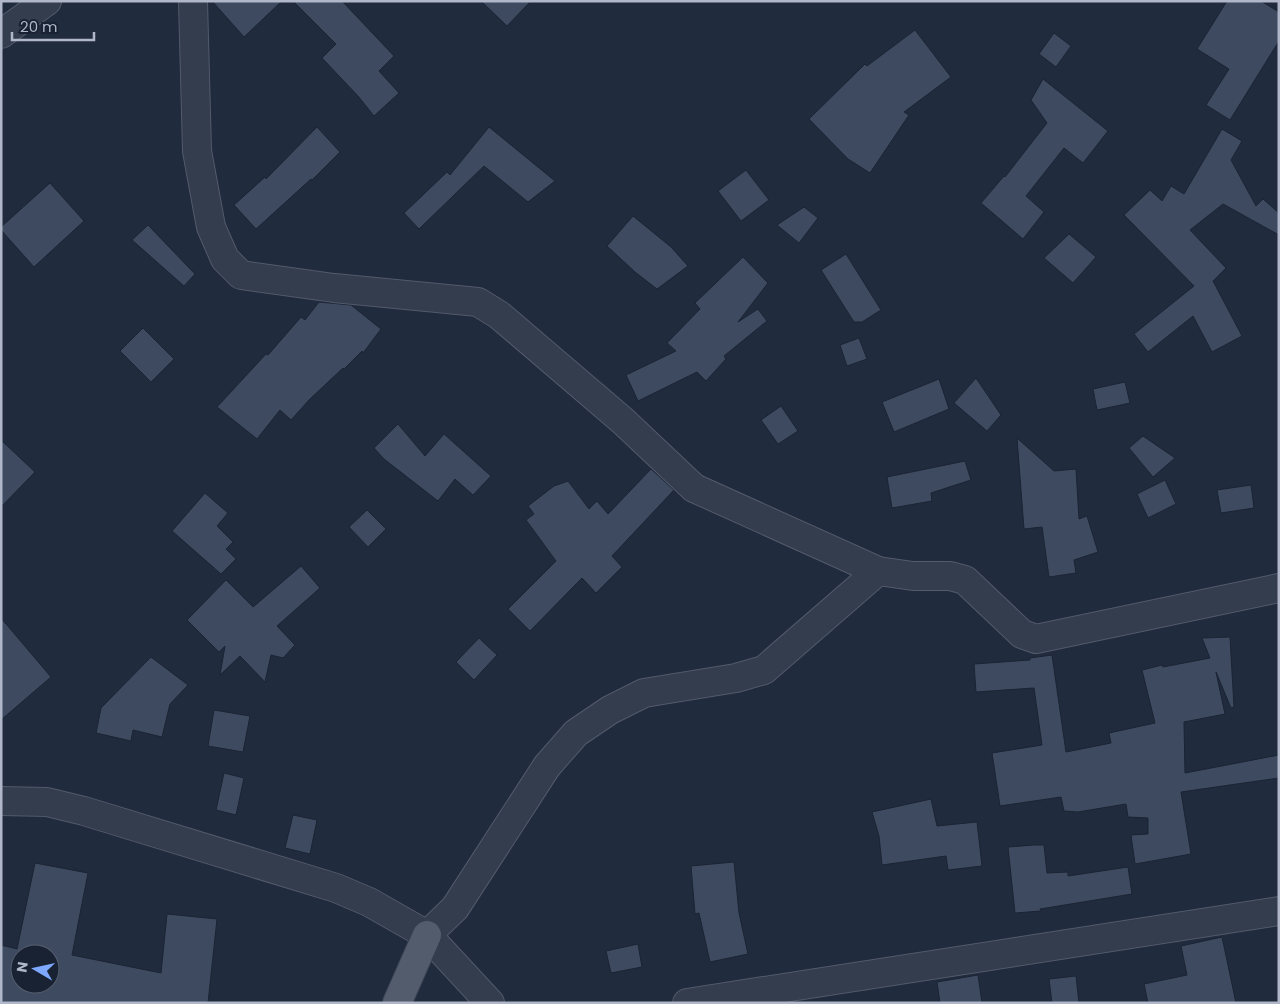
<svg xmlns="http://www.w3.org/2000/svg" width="1280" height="1004" viewBox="0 0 1280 1004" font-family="Poppins,sans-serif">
  <rect width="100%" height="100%" fill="#202b3d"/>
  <!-- building -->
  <g fill="#3e4a60" stroke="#1b2434" fill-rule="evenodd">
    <polygon points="212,1 282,1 244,37"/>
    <polygon points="293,1 342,1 394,56 379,71 399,93 374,116 358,96 322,58 336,44"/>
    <polygon points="481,1 531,1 507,26"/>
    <polygon points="1227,1 1261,1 1279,12 1279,41 1230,120 1206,105 1229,69 1197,49"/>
    <polygon points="915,30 951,77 904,112 909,115 870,173 848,159 809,119 865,64 867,66"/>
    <polygon points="1054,33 1071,46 1056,67 1039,54"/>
    <polygon points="1043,79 1108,131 1083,163 1064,148 1026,196 1044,212 1023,239 981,203 1004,176 1005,177 1047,123 1031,100"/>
    <polygon points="317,127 340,152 312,180 311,179 256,229 234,205 265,177 266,179"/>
    <polygon points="489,127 555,181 528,202 484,166 419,229 404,213 447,172 450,175"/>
    <polygon points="1222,129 1242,141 1231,160 1256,206 1263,199 1279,213 1279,235 1223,204 1190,230 1226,268 1213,281 1242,336 1212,352 1193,316 1148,352 1134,334 1194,286 1124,215 1150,190 1162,201 1171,186 1184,194"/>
    <polygon points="746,170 769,200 741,221 718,191"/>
    <polygon points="50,183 84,221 34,267 1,230 1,227"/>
    <polygon points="804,207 818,218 799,243 777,225"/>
    <polygon points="633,216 671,247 688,266 657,289 635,272 607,246"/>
    <polygon points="148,225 195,274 184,286 132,240"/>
    <polygon points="1069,234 1096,257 1073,283 1044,258"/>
    <polygon points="846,254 881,310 862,322 854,322 821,270"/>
    <polygon points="743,257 768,283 738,322 758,309 767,321 724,356 726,359 706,381 697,372 638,401 626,375 676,351 667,343 700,309 695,303"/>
    <polygon points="319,302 351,305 381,329 363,353 362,351 344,369 343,368 310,399 291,420 280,410 257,439 217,407 266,354 268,355 301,317 305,320"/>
    <polygon points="143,328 174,359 151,382 120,351"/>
    <polygon points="859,338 867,359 847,366 840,345"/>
    <polygon points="976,378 1001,415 987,431 954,403"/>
    <polygon points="939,379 949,409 894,432 882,402"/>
    <polygon points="1125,382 1130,403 1097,410 1093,389"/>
    <polygon points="781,406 798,431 778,444 761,420"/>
    <polygon points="398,424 425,456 444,434 491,476 473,495 455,479 438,501 384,459 374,448"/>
    <polygon points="1143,436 1175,458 1153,477 1129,448"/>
    <polygon points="1017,438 1054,471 1076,469 1079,519 1087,516 1098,552 1074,560 1076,573 1049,577 1042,527 1024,529"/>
    <polygon points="1,440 35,472 1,507"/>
    <polygon points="965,461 971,480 931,493 932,501 892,508 887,477"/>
    <polygon points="651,469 674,490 612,556 622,567 596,593 582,578 530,631 508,609 556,561 526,520 534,514 528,506 554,486 568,481 589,509 597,501 608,514"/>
    <polygon points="1165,480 1176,504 1148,518 1137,494"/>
    <polygon points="1251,485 1254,508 1221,513 1217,490"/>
    <polygon points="205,493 228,513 217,526 233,542 226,549 236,559 221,574 172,531"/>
    <polygon points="367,510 386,529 368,547 349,527"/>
    <polygon points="301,566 320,588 277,626 295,645 283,658 271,655 265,682 240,656 220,675 225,646 219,652 187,620 226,580 253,607"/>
    <polygon points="1,618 51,677 1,720"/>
    <polygon points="1230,637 1234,707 1231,708 1216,672 1225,714 1184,722 1185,773 1279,755 1279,778 1181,792 1191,854 1135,864 1131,835 1148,834 1148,818 1128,817 1126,804 1078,812 1064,811 1061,797 1000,806 992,753 1042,745 1034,688 976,692 974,664 1030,660 1030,658 1052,655 1066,752 1111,743 1109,733 1155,723 1142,670 1162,665 1163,667 1210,658 1202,638"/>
    <polygon points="479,638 497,655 474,680 456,662"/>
    <polygon points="151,657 188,685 170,704 162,737 133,730 131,741 96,733 101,708"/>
    <polygon points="214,710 250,716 243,752 208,746"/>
    <polygon points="224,773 244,778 236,815 216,810"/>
    <polygon points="931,799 937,826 977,822 982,866 948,870 946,856 882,865 879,836 872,812"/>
    <polygon points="293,815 317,820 310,854 285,848"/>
    <polygon points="1034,845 1044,845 1047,873 1068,872 1068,876 1128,867 1132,894 1040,909 1041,911 1015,913 1008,847"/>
    <polygon points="734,862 739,913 748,954 710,962 699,913 695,914 691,866"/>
    <path d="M35 863 88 873 72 955 161 973 167 914 217 919 208 1003H1V945L17 949ZM20 954H50V984H20Z"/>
    <polygon points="1222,937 1236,1003 1148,1003 1144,984 1187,975 1181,946"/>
    <polygon points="638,944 642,967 611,973 606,951"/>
    <polygon points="978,975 982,1003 940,1003 937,982"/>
    <polygon points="1076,976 1079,1003 1052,1003 1049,979"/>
  </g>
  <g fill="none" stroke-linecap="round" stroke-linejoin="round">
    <defs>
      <g id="minor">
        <polyline points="193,1 197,151 211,227 225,259 241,275 334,288 478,302 499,315 623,421 694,488 878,571 913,576 950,576 965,580 1022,634 1036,639 1279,588"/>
        <polyline points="1,34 47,1"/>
        <polyline points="1,801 47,802 84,811 336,888 369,902 427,935 490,1003"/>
        <polyline points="427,935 455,908 547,766 576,733 610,710 644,693 736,678 764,670 878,571"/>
        <polyline points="687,1003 1279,911"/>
      </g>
      <polyline id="major" points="397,1003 427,935"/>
    </defs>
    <!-- minor casing -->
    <use href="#minor" stroke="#525a6b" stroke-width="30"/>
    <!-- major casing -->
    <use href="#major" stroke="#3d4656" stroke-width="30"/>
    <!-- minor -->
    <use href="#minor" stroke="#343d4d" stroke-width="28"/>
    <!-- major -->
    <use href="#major" stroke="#525c6d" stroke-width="28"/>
  </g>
  <!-- border -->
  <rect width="1280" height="1004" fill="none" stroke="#afb7c9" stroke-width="5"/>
  <!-- north arrow -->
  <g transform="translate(35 969) rotate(279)"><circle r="24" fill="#192232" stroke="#555e6e"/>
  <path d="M0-4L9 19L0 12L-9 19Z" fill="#7ea8ff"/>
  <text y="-8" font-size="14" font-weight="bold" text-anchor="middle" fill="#afb7c9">N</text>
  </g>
  <!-- scale -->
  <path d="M12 32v8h82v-8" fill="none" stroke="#afb7c9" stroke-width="2.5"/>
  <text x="20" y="32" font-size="15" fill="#afb7c9" stroke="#192232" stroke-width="4" paint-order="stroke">20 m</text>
</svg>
